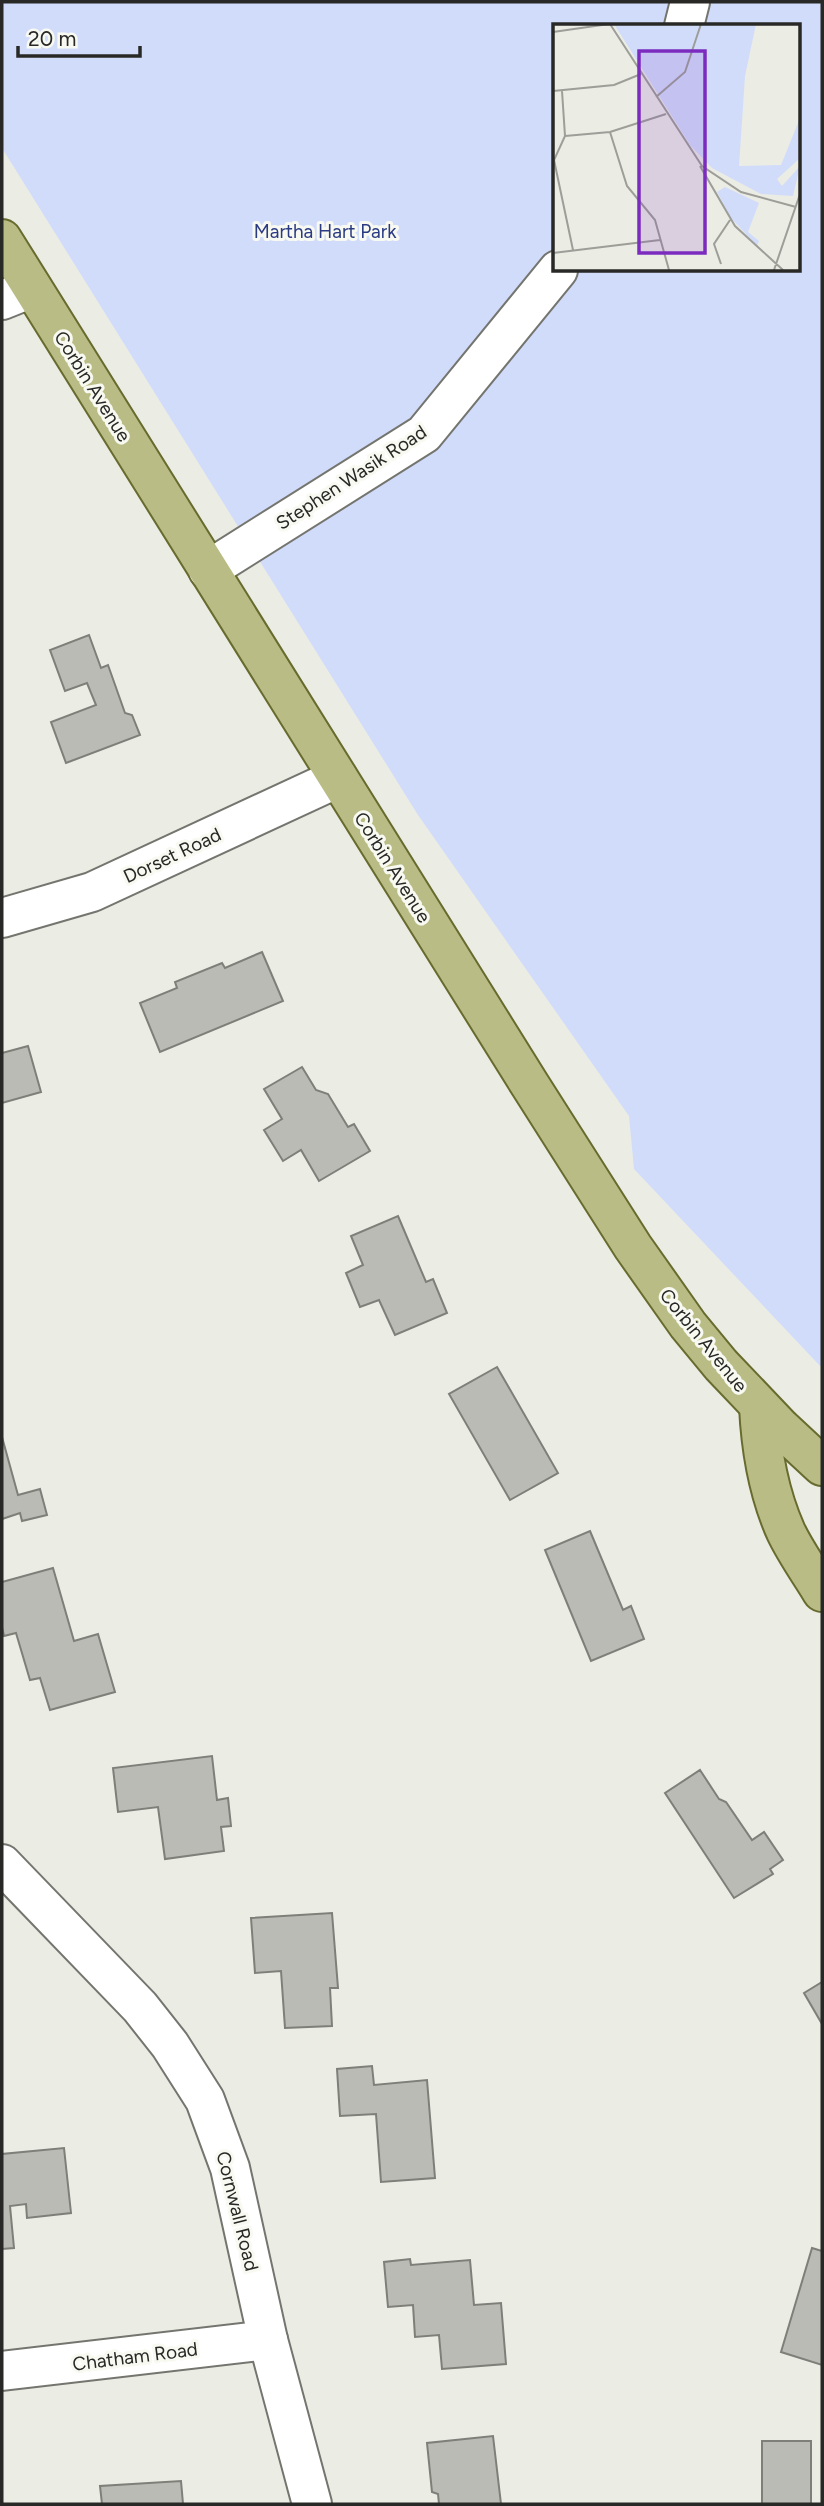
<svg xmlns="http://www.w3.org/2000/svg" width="824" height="2506" viewBox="0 0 824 2506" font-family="Figtree,sans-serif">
  <rect width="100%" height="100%" fill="#ebece4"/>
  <!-- green -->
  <path fill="#d1dcfb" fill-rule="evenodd" d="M2 2H822V1368L634 1169 629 1116 418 815 2 148ZM554 26H798V270H554Z"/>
  <!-- building -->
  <g fill="#babbb4" stroke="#7e7f79" stroke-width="2">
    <polygon points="89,635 101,668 108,665 125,713 132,715 140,735 66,763 51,722 96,705 87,683 65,691 50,650"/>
    <polygon points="262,952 283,1001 160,1052 140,1003 177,988 175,982 222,963 225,968"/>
    <polygon points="28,1046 41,1092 2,1103 2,1053"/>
    <polygon points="302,1067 316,1090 328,1094 348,1127 354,1124 370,1151 319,1181 301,1150 283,1161 264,1130 282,1119 264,1089"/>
    <polygon points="398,1216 426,1282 433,1279 447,1313 395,1335 379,1300 360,1307 346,1273 363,1265 351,1236"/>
    <polygon points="497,1367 558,1473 510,1500 449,1394"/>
    <polygon points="2,1437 18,1495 40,1489 47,1515 22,1521 20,1513 2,1519"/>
    <polygon points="590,1531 623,1610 631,1606 644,1639 591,1661 545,1550"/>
    <polygon points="53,1568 74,1641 98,1634 115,1692 50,1710 40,1678 30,1680 16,1633 4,1636 2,1627 2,1582"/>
    <polygon points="212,1756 217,1800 228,1798 231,1826 221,1827 224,1851 165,1859 158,1807 118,1812 113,1768"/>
    <polygon points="700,1770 719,1799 726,1802 752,1840 764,1832 783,1860 770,1869 773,1874 734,1898 665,1793"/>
    <polygon points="332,1913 338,1988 330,1988 332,2026 285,2028 281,1971 255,1973 251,1918"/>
    <polygon points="822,1982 822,2024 804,1993"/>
    <polygon points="372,2066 374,2085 427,2080 435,2178 381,2182 376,2114 340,2116 337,2069"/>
    <polygon points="64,2148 71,2213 27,2218 26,2204 10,2206 14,2248 2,2249 2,2154"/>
    <polygon points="812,2248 822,2251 822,2365 781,2352"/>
    <polygon points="410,2259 411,2265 470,2260 474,2305 501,2303 506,2364 442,2369 439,2335 415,2337 413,2305 388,2307 384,2262"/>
    <polygon points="493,2436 501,2504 439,2504 438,2494 432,2492 427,2443"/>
    <rect x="762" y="2441" width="49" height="63"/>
    <polygon points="181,2481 183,2504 102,2504 100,2486"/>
  </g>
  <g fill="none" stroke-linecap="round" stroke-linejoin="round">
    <defs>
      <g id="minor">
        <polyline points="684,26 690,2"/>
        <polyline points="2,300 32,288"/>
        <polyline points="208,570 424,434 558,270"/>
        <polyline points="2,918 92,892 338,778"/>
        <polyline points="2,1864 140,2007 170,2045 205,2100 230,2168 268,2340 312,2504"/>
        <polyline points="2,2371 268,2340"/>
      </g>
      <g id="major">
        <polyline points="2,239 530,1085 633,1247 688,1325 721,1365 781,1428 822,1466"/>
        <path d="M759 1406C761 1449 768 1492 786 1532 796 1553 810 1572 822 1592"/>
      </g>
    </defs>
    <!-- minor casing -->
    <use href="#minor" stroke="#75756f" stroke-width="42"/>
    <!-- major casing -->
    <use href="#major" stroke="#686b2e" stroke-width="42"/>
    <!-- minor -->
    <use href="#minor" stroke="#fff" stroke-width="38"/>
    <!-- major -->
    <use href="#major" stroke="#b9bc85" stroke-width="38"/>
  </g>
  <g text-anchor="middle" stroke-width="6" stroke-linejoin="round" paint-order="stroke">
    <!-- park labels -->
    <g font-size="19" fill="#2a3a83" stroke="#f8f9f1">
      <text x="325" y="238">Martha Hart Park</text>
    </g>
    <!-- street labels -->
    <g font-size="19" fill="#282926" stroke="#f8f9f1">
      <text transform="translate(93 386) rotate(58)" y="7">Corbin Avenue</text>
      <text transform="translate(351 477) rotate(-33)" y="7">Stephen Wasik Road</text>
      <text transform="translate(172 855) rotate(-25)" y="7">Dorset Road</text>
      <text transform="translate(393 867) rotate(58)" y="7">Corbin Avenue</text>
      <text transform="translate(704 1340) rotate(51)" y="7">Corbin Avenue</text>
      <text transform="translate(238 2211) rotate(76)" y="7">Cornwall Road</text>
      <text transform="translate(135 2356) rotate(-7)" y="7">Chatham Road</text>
    </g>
  </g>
  <!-- overview -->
  <g transform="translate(553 24)">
    <rect width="247" height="247" fill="#ebece4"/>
    <path d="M61 0H203L192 52 186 142 228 141 247 94 246 135 224 155 229 162 247 142 240 172 208 170 159 144 137 121ZM172 163 206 179 195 208 206 217 204 222 178 194 164 168Z" fill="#d1dcfb"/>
    <path fill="none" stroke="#9d9e98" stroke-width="2" d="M57 0 149 142 188 168 243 183M0 8 56 0M0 67 61 61 88 50M9 67 12 112 1 136 20 226M103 73 132 48 148 0M57 108 74 162 102 196 116 246M12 112 57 108 113 90M147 142 182 202 230 246M0 229 107 216M168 240 161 220 177 196M221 246 247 170"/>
    <path fill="#7b2cbf" fill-opacity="0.15" stroke="#7b2cbf" stroke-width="3.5" d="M86 27H152V229H86Z"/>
    <rect width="247" height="247" fill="none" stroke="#282926" stroke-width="3.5"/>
  </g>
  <!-- border -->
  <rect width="824" height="2506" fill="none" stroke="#282926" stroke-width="7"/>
  <!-- scale -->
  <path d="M18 46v10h122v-10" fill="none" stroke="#282926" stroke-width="3.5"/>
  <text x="28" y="46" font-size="21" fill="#282926" stroke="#f8f9f1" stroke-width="5" paint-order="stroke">20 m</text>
</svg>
